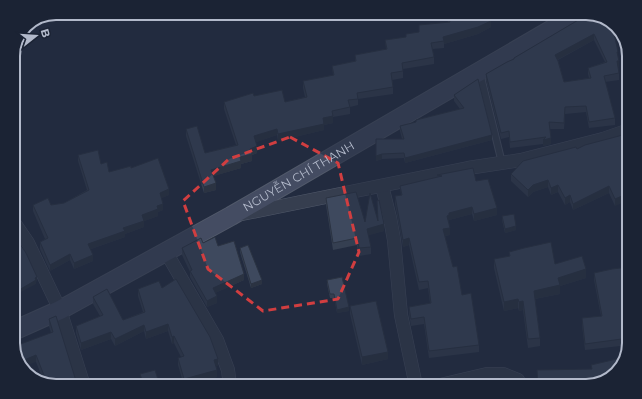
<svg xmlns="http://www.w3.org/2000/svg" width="642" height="399" viewBox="0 0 642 399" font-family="Montserrat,sans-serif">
  <rect width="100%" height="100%" fill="#222b3f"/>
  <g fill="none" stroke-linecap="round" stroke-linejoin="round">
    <defs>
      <polyline id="service" points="480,73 502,163"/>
      <g id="minor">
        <polyline points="382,186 390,218 394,240 401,315 416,386"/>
        <polyline points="242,214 468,168 521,160 603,139 629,130"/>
        <polyline points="13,221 28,243 60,310 84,386"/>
        <polyline points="166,252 217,340 228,370 230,386"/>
        <polyline points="436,386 487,374 503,374 518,380"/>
      </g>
      <g id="secondary">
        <path id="s1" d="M13 331 60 310 231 216 580 13"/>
      </g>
    </defs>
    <!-- service casing -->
    <use href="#service" stroke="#51596a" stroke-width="8"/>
    <!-- minor casing -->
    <use href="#minor" stroke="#51596a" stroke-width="14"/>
    <!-- secondary casing -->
    <use href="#secondary" stroke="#51596a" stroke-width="20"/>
    <!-- service -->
    <use href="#service" stroke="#363e4f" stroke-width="6"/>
    <!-- minor -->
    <use href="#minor" stroke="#363e4f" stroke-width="13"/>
    <!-- secondary -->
    <use href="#secondary" stroke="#444c62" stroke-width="18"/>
  </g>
  <!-- wall -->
  <g fill="#353f51" fill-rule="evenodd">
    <polygon points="446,13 504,13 490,18 491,27 478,34 444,44 444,48 432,49 434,57 434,64 403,69 403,78 392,80 393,87 393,94 358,99 358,105 350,107 350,114 333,117 333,123 324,125 324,130 278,141 277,135 256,142 257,153 252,155 252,161 241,164 241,168 213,176 216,190 204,193 186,136 186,129 205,153 236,145 224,109 224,102 254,96 285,102 305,97 303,88 303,81 333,75 332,66 355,61 355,55 386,49 385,40 406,37 419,32 419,25 448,22"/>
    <path d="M585 16 615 39 619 67H618L619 73V80L605 82 615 118V125L589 128 586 112 565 114 564 129H550L551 144 543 146V144L510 148 509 137 501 139 486 80V74L514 59V58ZM594 40 605 62 588 68V74L589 78 564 82 558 60Z"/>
    <polygon points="454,95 492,140 405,163 404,158 382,159 376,161 376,139 402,139 400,131 400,126 416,122 416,120 460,109 454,101"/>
    <polygon points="619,136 615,206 609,193 573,210 570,202 565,205 558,192 551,195 548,187 533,192 528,197 511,181 511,174 577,149"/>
    <polygon points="78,155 101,164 109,172 131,168 169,195 161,198 163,210 158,212 158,216 144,221 144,227 125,234 125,237 91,249 93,261 74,269 70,260 50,271 40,249 40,242 45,239 33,211 33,205 51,205 64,203 87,190 78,161"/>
    <polygon points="437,175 476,181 497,215 474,221 472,214 449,220 449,222 450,235 445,236 453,267 479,345 479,352 429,358 424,324 411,326 409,314 409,307 430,303 428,288 419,290 409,245 403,247 395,204 395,196 401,195 400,186 437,177"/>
    <polygon points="326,198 365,222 378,220 384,231 368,235 371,247 371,254 359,256 357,245 333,250 326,205"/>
    <polygon points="502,216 516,230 505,233 502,220"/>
    <polygon points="203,243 218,246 244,280 215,293 217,303 207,307 190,277 190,272 182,255 182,248"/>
    <polygon points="240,248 262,284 251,288 240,252"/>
    <polygon points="509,252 555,264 586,278 560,286 560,294 535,299 540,338 540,346 528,348 523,310 519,311 518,308 504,311 494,268 494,259 509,256"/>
    <polygon points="629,267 629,345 585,350 582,325 582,318 601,316 594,280 594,273"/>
    <polygon points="327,280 349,311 337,313 334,298 330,298 327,284"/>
    <polygon points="162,288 218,366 216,366 217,377 184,386 178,365 178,358 181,357 174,343 172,344 168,331 146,339 144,331 115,346 111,339 81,350 76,333 76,326 100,316 93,304 93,297 123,320 143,312 138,296 138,289"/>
    <polygon points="350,306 388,359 362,365 350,314"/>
    <polygon points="56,316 56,386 44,382 36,362 18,345 51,333 49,326 49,319"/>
  </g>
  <!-- shaded-wall -->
  <g fill="#2b3342">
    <polygon points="487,13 504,13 487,19"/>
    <polygon points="491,21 491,27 478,34 444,44 443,37"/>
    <polygon points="614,33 617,33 620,38 614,40"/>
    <polygon points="594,34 594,40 555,61 555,55"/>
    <polygon points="617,61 619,61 619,67 617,68"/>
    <polygon points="333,116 333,123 324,125 324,130 278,141 278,134 323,118"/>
    <polygon points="277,129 277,135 254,143 254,136"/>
    <polygon points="492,135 492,140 405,163 405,158"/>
    <polygon points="551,138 551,144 543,146 543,140"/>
    <polygon points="257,146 257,153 252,155 252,161 241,164 241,168 211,177 211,170 240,157 250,149"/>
    <polygon points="382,154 382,159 376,161 376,156"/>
    <polygon points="548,180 548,187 533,192 528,197 528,190 533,185"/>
    <polygon points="216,183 216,190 204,193 204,187"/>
    <polygon points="558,185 558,192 551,195 551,188"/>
    <polygon points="609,186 609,193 573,210 573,204"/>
    <polygon points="169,189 169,195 160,199 160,193"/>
    <polygon points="629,193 629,200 615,206 615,199"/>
    <polygon points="570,195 570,202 565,205 565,198"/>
    <polygon points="163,204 163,210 158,212 158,216 142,222 142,215 157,206"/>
    <polygon points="472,207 472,214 449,220 449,222 447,223 447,216 449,213"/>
    <polygon points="497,208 497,215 474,221 474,214"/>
    <polygon points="144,221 144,227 125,234 125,237 88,250 88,244 123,228"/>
    <polygon points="384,224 384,231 367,236 367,229"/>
    <polygon points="516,226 516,230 505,233 505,229"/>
    <polygon points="450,228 450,235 443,236 443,229"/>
    <polygon points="409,238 409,245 403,247 403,240"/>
    <polygon points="70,254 70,260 50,271 50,265"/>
    <polygon points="93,255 93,261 74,269 74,263"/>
    <polygon points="586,269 586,278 560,286 560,294 534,299 534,291 558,278"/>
    <polygon points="244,274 244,280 213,294 213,288"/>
    <polygon points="37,277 37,281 36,282 36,284 19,293 19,290"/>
    <polygon points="262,280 262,284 251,288 251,284"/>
    <polygon points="18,287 18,291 13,293 13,289"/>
    <polygon points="217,296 217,303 207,307 207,301"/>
    <polygon points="518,299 518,308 504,311 504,302"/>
    <polygon points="523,301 523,310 519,311 519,302"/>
    <polygon points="349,307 349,311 337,313 337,310"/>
    <polygon points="168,324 168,331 146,339 146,332"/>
    <polygon points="144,325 144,331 115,346 115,339"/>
    <polygon points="111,332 111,339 81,350 81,343"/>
    <polygon points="174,336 174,343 172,344 172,337"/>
    <polygon points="388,352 388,359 362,365 362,357"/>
    <polygon points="36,355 36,362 25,366 22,361"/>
    <polygon points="218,359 218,366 214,367 214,360"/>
    <polygon points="217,370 217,377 184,386 184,379"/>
  </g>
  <!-- building -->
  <g fill="#3e495e" stroke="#2b3342" fill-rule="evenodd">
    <polygon points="448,13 488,13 491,21 478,27 443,37 444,41 431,43 434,57 402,63 403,71 391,73 393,87 357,93 358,99 348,100 350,107 332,111 333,116 323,118 324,124 278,134 277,129 254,136 257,146 250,149 252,154 240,157 241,161 211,170 216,183 204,187 186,129 197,126 205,153 238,145 224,102 253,93 254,96 282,90 285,102 307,97 303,81 334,75 332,66 356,61 355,55 387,49 385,40 406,37 406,34 419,32 419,25 450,22"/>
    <path d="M587 13 610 20 617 33H614L618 52H617L619 61H617L619 73 604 76 615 118 589 122 586 106 565 107 564 123 549 122 551 138 543 140 546 137 510 142 509 131 501 133 486 74 507 62 514 59V58L585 16ZM594 34 607 62 588 68 591 78 564 82 558 61 555 55Z"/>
    <polygon points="478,79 492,135 405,158 404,153 382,154 376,156 376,139 404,139 400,126 416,122 416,120 464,108 454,95"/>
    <polygon points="629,132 629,193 615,199 609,186 573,204 570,195 565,198 558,185 551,188 548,180 533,185 528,190 511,174 523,161 576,147 577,149 585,145 619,136"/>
    <polygon points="98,150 101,164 107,162 109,172 131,166 131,168 158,158 169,189 160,193 163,204 157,206 158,209 142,215 144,221 123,228 125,231 88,244 93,255 74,263 70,254 50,265 40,242 48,238 33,205 48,198 51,205 64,203 89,190 78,155"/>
    <polygon points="473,168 476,181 488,179 497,208 474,214 472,207 449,213 449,215 447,216 450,228 443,229 453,267 457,266 462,295 471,293 479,345 429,351 424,317 411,319 409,307 431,303 428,281 419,282 409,238 403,240 395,196 402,195 400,186 442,176 437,175"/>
    <polygon points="356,192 365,222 370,193 378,221 377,201 379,200 384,224 367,229 371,247 359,248 357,238 333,243 326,198"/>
    <polygon points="514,214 516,226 505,229 502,216"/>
    <polygon points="13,233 26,253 37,277 35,278 36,280 19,290 18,287 13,289"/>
    <polygon points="215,237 218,246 234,241 244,274 213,288 217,296 207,301 190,271 192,270 182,248 201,238 203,243"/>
    <polygon points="551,242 555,264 582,256 586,269 558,278 560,285 534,291 540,338 528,339 523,301 519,302 518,299 504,302 494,259 510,256 509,252 524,248"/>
    <polygon points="248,245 262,280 251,284 240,248"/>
    <polygon points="629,267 629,338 585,344 582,318 602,316 594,273 612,269"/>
    <polygon points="342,277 349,307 337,310 334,294 330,294 327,280"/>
    <polygon points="176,279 210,337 218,359 214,360 217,370 184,379 178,358 184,356 174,336 172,337 168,324 146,332 144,325 115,339 111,332 81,343 76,326 103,315 93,297 107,289 123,320 145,312 138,289 159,281 162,288"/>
    <polygon points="376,301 388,352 362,357 350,306"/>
    <polygon points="56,316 76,381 81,386 56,386 47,383 36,355 22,361 13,346 13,344 17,343 18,345 53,332 49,319"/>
    <polygon points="625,357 622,367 607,380 586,386 538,386 537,370 592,369 591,365"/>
    <polygon points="155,370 160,386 122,386 142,380 140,374"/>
    <polygon points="499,378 523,385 523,386 496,386"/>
    <polygon points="279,381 280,386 261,386"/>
    <polygon points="480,383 486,386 479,386"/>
  </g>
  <!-- marked area -->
  <path d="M0 0H642V399H0ZM290 137 338 163 359 252 338 299 263 311 208 269 183 201 229 159Z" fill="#222b3f" fill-opacity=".55" fill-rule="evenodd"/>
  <path fill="none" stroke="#d13e40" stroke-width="3" stroke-dasharray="8 5" stroke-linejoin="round" d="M290 137 338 163 359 252 338 299 263 311 208 269 183 201 229 159Z"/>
  <g text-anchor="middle" stroke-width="4" stroke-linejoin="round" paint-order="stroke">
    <!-- street labels -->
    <g font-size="12" fill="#b2b9ca" stroke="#1b2334">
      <text dy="4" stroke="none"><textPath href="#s1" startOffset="325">NGUYỄN CHÍ THANH</textPath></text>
    </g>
  </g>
  <!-- crop -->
  <path d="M0 0H642V399H0ZM56 20H586A36 36 0 0 1 622 56V343A36 36 0 0 1 586 379H56A36 36 0 0 1 20 343V56A36 36 0 0 1 56 20Z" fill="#1b2334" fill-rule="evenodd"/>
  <path fill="none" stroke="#b2b9ca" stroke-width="2" d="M56 20H586A36 36 0 0 1 622 56V343A36 36 0 0 1 586 379H56A36 36 0 0 1 20 343V56A36 36 0 0 1 56 20Z"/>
  <!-- north arrow -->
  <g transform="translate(36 36) rotate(73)" stroke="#1b2334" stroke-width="3" paint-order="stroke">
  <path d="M0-3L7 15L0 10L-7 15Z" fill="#b2b9ca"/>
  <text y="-6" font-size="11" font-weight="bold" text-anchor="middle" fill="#b2b9ca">B</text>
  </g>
</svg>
